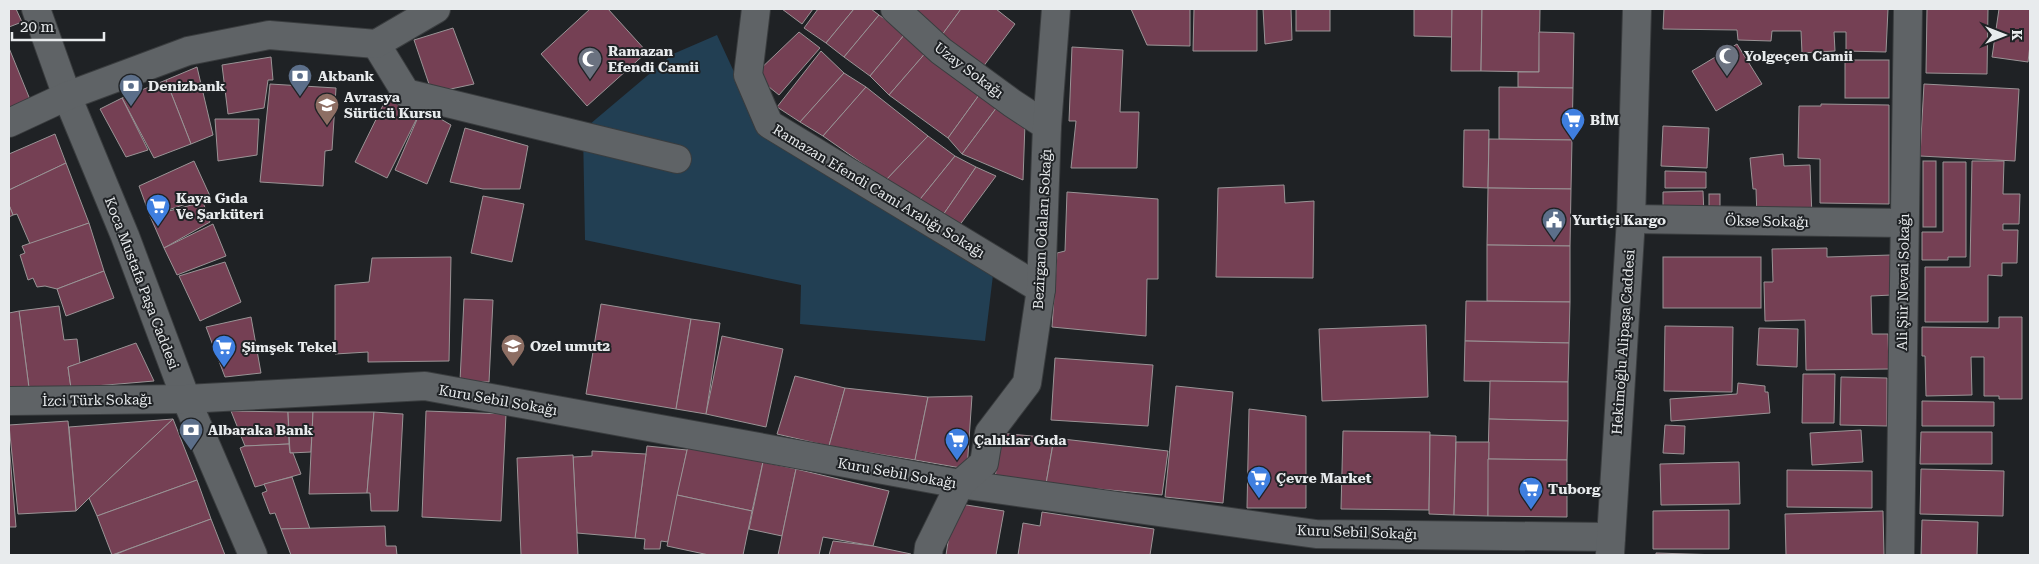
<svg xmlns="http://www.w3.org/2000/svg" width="2039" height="564" viewBox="0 0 2039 564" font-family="'Roboto Serif',serif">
  <rect width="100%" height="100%" fill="#1f2225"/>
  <!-- green -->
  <polygon fill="#223f53" points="717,35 759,126 994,267 985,341 800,324 801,285 585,240 583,130 673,54"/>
  <!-- building -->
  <g fill="#754054" stroke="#9a9496">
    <polygon points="9,9 16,9 22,22 9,27"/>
    <polygon points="590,9 608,9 647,52 587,106 541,54"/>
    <polygon points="782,9 813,9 802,24"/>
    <polygon points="818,9 854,9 826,43 804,28"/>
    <polygon points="854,9 871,9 879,15 844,57 826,43"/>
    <polygon points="903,9 961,9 939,39"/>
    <polygon points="961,9 996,9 1015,24 980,71 939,39"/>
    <polygon points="1131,9 1190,9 1190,46 1147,45"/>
    <polygon points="1194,9 1257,9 1257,51 1193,51"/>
    <polygon points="1263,9 1291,9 1292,40 1265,44"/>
    <rect x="1296" y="9" width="34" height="22"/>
    <polygon points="1414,9 1452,9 1452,37 1414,36"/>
    <polygon points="1452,9 1482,9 1481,71 1451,71"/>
    <polygon points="1482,9 1540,9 1539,72 1481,71"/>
    <polygon points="1664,9 1888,9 1886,52 1846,51 1846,32 1834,32 1835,51 1802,53 1801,31 1772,31 1771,41 1738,40 1737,30 1663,29"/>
    <polygon points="1927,9 1988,9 1987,74 1926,73"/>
    <polygon points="1999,9 2030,9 2030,45 2028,62 1992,57"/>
    <polygon points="879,15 905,34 870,76 844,57"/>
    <polygon points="453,28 474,84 432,93 414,40"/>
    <polygon points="799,32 820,48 779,95 754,75"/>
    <polygon points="1539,32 1574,33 1573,88 1518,87 1518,72 1539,72"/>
    <polygon points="905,34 928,50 889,95 870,76"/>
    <polygon points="1737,44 1762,84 1716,111 1692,71"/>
    <polygon points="1072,47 1123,50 1120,112 1139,112 1137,168 1071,168 1076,121 1069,121"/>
    <polygon points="9,48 31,102 9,110"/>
    <polygon points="928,50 982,91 948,138 889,95"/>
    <polygon points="821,51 844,73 800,122 777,107"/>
    <polygon points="271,57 273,80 268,80 264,108 228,114 222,65"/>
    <rect x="1845" y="60" width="44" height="38"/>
    <polygon points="197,67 213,135 191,144 166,80"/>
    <polygon points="844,73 866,87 823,136 800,122"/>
    <polygon points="166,80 191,144 154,158 122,98"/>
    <polygon points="270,84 336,88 332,150 325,151 323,186 260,182"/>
    <polygon points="1924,84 2019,89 2015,161 1920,156"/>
    <polygon points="866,87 928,136 886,180 823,136"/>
    <polygon points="1499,87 1573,88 1572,140 1499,139"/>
    <polygon points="390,91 422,108 387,178 355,162"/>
    <polygon points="982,91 1000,103 962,154 948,138"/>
    <polygon points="122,98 148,150 126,157 100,109"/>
    <polygon points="1000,103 1025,123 1023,180 962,154"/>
    <polygon points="1821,104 1889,105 1889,204 1820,203 1820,159 1798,158 1799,106 1821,106"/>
    <polygon points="422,108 451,125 427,184 395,170"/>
    <polygon points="215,119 259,119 257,155 218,161"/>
    <polygon points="1663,126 1709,128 1707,168 1661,166"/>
    <polygon points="465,128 528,146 520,189 483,189 450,182"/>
    <polygon points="1464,130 1489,130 1488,188 1463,187"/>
    <polygon points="55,134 66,163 9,190 9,154"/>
    <polygon points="928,136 955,156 917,203 886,180"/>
    <polygon points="1489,139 1572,140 1571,189 1488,188"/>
    <polygon points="1783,154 1784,166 1810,165 1812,217 1757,218 1756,189 1753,189 1750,158"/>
    <polygon points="955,156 976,167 943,215 917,203"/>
    <polygon points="194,161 210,196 150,216 139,186"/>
    <rect x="1923" y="161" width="13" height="66"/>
    <polygon points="1972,161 2004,161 2003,194 2020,194 2019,224 2003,224 2003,230 2018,230 2017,263 2002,263 2002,276 1988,275 1988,322 1925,322 1925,267 1970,267"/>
    <polygon points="1943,162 1966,162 1966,257 1948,257 1948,260 1922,260 1922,232 1943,232"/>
    <polygon points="66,163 89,223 30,244 17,214 13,215 9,205 9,190"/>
    <polygon points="976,167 996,176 959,226 943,215"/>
    <polygon points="1665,171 1706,172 1706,188 1665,188"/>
    <polygon points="1284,185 1285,203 1314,201 1313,278 1216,277 1218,188"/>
    <polygon points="1488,188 1571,189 1570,246 1487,245"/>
    <polygon points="1703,191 1704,215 1663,216 1663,192"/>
    <polygon points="1067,192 1158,199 1158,279 1147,279 1146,336 1052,327 1057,253 1065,251"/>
    <rect x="1709" y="194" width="11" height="20"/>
    <polygon points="483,196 524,204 512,262 471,253"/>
    <polygon points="203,202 210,222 164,248 150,216"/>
    <polygon points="9,205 13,215 9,217"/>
    <polygon points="89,223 104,271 57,289 45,286 37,287 33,278 28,280 20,255 25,253 22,246"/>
    <polygon points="213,224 226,256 177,275 164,248"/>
    <polygon points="1487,245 1570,246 1570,302 1487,301"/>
    <polygon points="1827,248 1827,257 1891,255 1892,295 1871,296 1872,334 1888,334 1889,369 1806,370 1805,320 1765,321 1764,282 1773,282 1772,249"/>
    <polygon points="451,257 449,361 368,362 368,352 335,354 335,285 369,282 372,258"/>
    <rect x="1663" y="257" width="98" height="51"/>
    <polygon points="225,262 241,302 200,321 179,276"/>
    <polygon points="104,271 114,298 66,316 57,289"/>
    <polygon points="464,299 493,300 489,382 460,381"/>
    <polygon points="1466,301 1570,302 1569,343 1465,341"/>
    <polygon points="601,304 691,319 676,409 586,394"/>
    <polygon points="59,306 64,340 77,339 80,363 68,367 71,388 29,388 19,311"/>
    <polygon points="19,311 29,388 9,389 9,313"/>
    <polygon points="251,317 261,373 225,377 206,327"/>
    <polygon points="1999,317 2022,317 2022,399 1999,399 1999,396 1984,396 1984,357 1971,357 1972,395 1926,396 1925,356 1922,356 1922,327 1999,328"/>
    <polygon points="691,319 720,323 706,414 676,409"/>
    <polygon points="1426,325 1428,397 1322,401 1319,329"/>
    <polygon points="1665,326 1733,327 1732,392 1664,391"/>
    <polygon points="1759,328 1798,329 1797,367 1757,365"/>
    <polygon points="722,336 783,349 766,427 706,414"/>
    <polygon points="1465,341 1569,343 1568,382 1464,381"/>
    <polygon points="136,343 154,381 71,388 68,367"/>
    <polygon points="1055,358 1153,365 1148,426 1051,420"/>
    <polygon points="1803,374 1835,374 1834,423 1802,423"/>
    <polygon points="795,376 845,388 829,446 777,434"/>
    <polygon points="1841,377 1887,378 1887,426 1840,425"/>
    <polygon points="1490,381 1568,382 1568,421 1489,419"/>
    <polygon points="1738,383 1765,386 1765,392 1768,392 1770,413 1671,421 1670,399 1737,394"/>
    <polygon points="1176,386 1233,392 1223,503 1165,497"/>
    <polygon points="845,388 928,397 915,460 829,446"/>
    <polygon points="972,396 967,469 915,460 928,397"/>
    <polygon points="1922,401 1994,402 1994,426 1922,426"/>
    <polygon points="1249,409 1306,416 1306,508 1247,508"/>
    <polygon points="231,411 288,412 289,444 245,446"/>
    <polygon points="426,411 506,414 501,521 422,517"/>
    <polygon points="288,412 313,412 311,452 290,453"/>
    <polygon points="313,412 374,412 367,493 309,494"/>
    <polygon points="374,412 403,414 398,511 371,511 370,493 367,493"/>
    <polygon points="173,419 89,498 76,511 69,427"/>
    <polygon points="173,419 197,480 97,516 89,498"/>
    <polygon points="1489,419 1568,421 1567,460 1488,459"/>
    <polygon points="68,421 76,511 18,514 9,425"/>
    <polygon points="1665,425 1685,426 1684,454 1663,453"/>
    <polygon points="1861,430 1863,462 1812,465 1810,433"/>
    <polygon points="1343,431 1430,432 1429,510 1341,509"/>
    <polygon points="1921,432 1992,432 1992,464 1920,464"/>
    <polygon points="999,433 1054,438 1046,484 995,482"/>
    <polygon points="1430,435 1456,436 1454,515 1429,514"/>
    <polygon points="1054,438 1168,451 1162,495 1046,484"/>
    <polygon points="1456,442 1489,442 1488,516 1454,515"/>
    <polygon points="9,443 16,527 9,527"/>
    <polygon points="289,444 290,453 293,453 301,474 255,487 240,448 245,446"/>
    <polygon points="647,446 687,450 668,542 661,541 660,549 644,549 645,539 635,538"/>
    <polygon points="688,446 763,462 752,511 677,495"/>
    <polygon points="592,451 646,454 635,538 577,533 573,457 592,456"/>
    <polygon points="573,455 578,555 521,555 517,458"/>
    <polygon points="1488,459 1567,460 1567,517 1488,516"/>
    <polygon points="763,462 796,469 782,536 749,529"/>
    <polygon points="1739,462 1740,504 1661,505 1660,464"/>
    <polygon points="796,469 889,491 873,546 823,537 819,555 778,555"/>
    <polygon points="1921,469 2004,471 2003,516 1920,514"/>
    <polygon points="1787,470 1872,471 1872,508 1787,507"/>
    <polygon points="292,477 310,529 281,529 275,513 270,514 262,493 267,491 264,484"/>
    <polygon points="197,480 211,519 112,555 97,516"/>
    <polygon points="677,495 752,511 743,555 709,555 667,546"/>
    <polygon points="954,503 1004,511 996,555 946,555"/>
    <polygon points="1729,510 1729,549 1653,549 1653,511"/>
    <polygon points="1883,511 1884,555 1786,555 1785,514"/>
    <polygon points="1042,512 1154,529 1150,555 1018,555 1023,523 1040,526"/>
    <polygon points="211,519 225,555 114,555 129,549"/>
    <polygon points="1922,520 1978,522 1977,555 1921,555"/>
    <polygon points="385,526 386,546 396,546 397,555 291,555 281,529"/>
    <polygon points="833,541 873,546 911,554 910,555 823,555 829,555"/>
    <polygon points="1656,553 1721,555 1656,555"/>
  </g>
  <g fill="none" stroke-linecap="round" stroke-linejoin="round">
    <defs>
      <g id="minor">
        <polyline points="36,9 67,96 125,236 186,399 253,555"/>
        <polyline points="756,9 748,75 769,124 1041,289"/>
        <polyline points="895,9 941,51 1012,103 1047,126"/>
        <polyline points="376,44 406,93 677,159"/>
        <polyline points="9,123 67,96 188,51 269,35 376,44 436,9"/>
        <polyline points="1631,219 1904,223"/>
        <polyline points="9,401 186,399 425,386 960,484 1316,534 1611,537"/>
        <polyline points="1610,554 1631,219 1637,9"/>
        <polyline points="928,555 929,547 960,484 984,463 989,433 1027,383 1041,289 1047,126 1056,9"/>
        <polyline points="1900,555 1908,9"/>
      </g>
    </defs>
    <!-- minor casing -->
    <use href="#minor" stroke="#3a3d3f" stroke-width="30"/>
    <!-- minor -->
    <use href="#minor" stroke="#5f6366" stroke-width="28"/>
  </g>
  <!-- icons -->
  <defs>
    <symbol id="mosque-pin" viewBox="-11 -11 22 30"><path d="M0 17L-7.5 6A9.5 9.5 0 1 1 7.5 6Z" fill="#6b7280" stroke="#1f2225"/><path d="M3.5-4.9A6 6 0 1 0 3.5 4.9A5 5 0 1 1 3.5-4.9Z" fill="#fff"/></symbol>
    <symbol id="bank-pin" viewBox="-11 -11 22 30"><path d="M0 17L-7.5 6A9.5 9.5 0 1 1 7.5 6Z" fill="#5c6f8a" stroke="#1f2225"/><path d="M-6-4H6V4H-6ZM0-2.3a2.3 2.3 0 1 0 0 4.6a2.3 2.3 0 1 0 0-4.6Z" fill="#fff"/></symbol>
    <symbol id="school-pin" viewBox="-11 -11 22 30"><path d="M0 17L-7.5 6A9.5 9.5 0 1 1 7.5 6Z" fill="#8d6e63" stroke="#1f2225"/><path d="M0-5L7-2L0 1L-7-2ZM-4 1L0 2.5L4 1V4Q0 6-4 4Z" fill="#fff"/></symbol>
    <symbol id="supermarket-pin" viewBox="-11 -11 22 30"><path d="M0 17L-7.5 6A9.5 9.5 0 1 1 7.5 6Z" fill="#3f7fe0" stroke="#1f2225"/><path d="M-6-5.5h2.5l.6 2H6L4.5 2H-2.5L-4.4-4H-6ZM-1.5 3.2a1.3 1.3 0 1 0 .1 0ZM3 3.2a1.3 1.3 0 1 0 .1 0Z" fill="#fff"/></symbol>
    <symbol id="civic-pin" viewBox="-11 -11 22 30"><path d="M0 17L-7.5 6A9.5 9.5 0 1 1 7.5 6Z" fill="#5c6f8a" stroke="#1f2225"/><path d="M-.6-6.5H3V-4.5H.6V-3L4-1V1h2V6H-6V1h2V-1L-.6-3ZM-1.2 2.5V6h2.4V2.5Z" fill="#fff"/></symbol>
  </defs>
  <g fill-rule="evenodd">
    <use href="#mosque-pin" x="1713" y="42" width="28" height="38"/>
    <use href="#mosque-pin" x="576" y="45" width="28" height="38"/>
    <use href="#bank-pin" x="286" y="62" width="28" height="38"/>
    <use href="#bank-pin" x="117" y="72" width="28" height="38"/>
    <use href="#school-pin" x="313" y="91" width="28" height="38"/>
    <use href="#supermarket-pin" x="1559" y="106" width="28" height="38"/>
    <use href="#supermarket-pin" x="144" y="192" width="28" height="38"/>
    <use href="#civic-pin" x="1540" y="206" width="28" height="38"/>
    <use href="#school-pin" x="499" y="332" width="28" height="38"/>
    <use href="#supermarket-pin" x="210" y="333" width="28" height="38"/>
    <use href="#bank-pin" x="177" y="416" width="28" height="38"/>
    <use href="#supermarket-pin" x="943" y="426" width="28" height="38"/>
    <use href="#supermarket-pin" x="1245" y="464" width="28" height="38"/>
    <use href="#supermarket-pin" x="1517" y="475" width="28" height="38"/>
  </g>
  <g text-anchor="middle" stroke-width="4" stroke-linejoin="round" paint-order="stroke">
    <!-- poi labels -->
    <g font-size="14" font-weight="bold" fill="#e8ebed" stroke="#1f2225" text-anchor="start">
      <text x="608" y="56">Ramazan<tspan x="608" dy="16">Efendi Camii</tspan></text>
      <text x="1744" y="61">Yolgeçen Camii</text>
      <text x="318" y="81">Akbank</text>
      <text x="148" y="91">Denizbank</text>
      <text x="344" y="102">Avrasya<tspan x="344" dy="16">Sürücü Kursu</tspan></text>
      <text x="1590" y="125">BİM</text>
      <text x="176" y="203">Kaya Gıda<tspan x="176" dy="16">Ve Şarküteri</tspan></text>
      <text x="1572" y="225">Yurtiçi Kargo</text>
      <text x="530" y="351">Ozel umut2</text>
      <text x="242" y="352">Şimşek Tekel</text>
      <text x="208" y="435">Albaraka Bank</text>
      <text x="974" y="445">Çalıklar Gıda</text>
      <text x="1276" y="483">Çevre Market</text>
      <text x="1548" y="494">Tuborg</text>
    </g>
    <!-- street labels -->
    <g font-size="14" fill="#e8ebed" stroke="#1f2225">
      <text transform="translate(969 70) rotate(37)" y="5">Uzay Sokağı</text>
      <text transform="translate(879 191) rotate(31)" y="5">Ramazan Efendi Cami Aralığı Sokağı</text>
      <text transform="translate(1767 221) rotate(1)" y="5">Ökse Sokağı</text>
      <text transform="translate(1042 229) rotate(-87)" y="5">Bezirgan Odaları Sokağı</text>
      <text transform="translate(1903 282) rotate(-89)" y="5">Ali Şiir Nevai Sokağı</text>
      <text transform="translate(142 283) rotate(69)" y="5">Koca Mustafa Paşa Caddesi</text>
      <text transform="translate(1623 342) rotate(-86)" y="5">Hekimoğlu Alipaşa Caddesi</text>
      <text transform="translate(97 400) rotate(-1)" y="5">İzci Türk Sokağı</text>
      <text transform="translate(498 400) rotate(10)" y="5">Kuru Sebil Sokağı</text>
      <text transform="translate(897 473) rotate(10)" y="5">Kuru Sebil Sokağı</text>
      <text transform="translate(1357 532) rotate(2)" y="5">Kuru Sebil Sokağı</text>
    </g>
  </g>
  <!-- border -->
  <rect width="2039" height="564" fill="none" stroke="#e8ebed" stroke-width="20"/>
  <!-- north arrow -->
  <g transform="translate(2004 35) rotate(90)" stroke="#1f2225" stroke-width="4" paint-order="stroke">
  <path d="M0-4L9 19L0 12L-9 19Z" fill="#e8ebed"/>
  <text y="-8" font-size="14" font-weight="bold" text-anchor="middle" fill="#e8ebed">K</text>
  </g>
  <!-- scale -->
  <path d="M12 32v8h92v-8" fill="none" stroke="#e8ebed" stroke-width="2.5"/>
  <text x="20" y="32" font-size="15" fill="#e8ebed" stroke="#1f2225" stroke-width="4" paint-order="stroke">20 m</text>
</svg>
